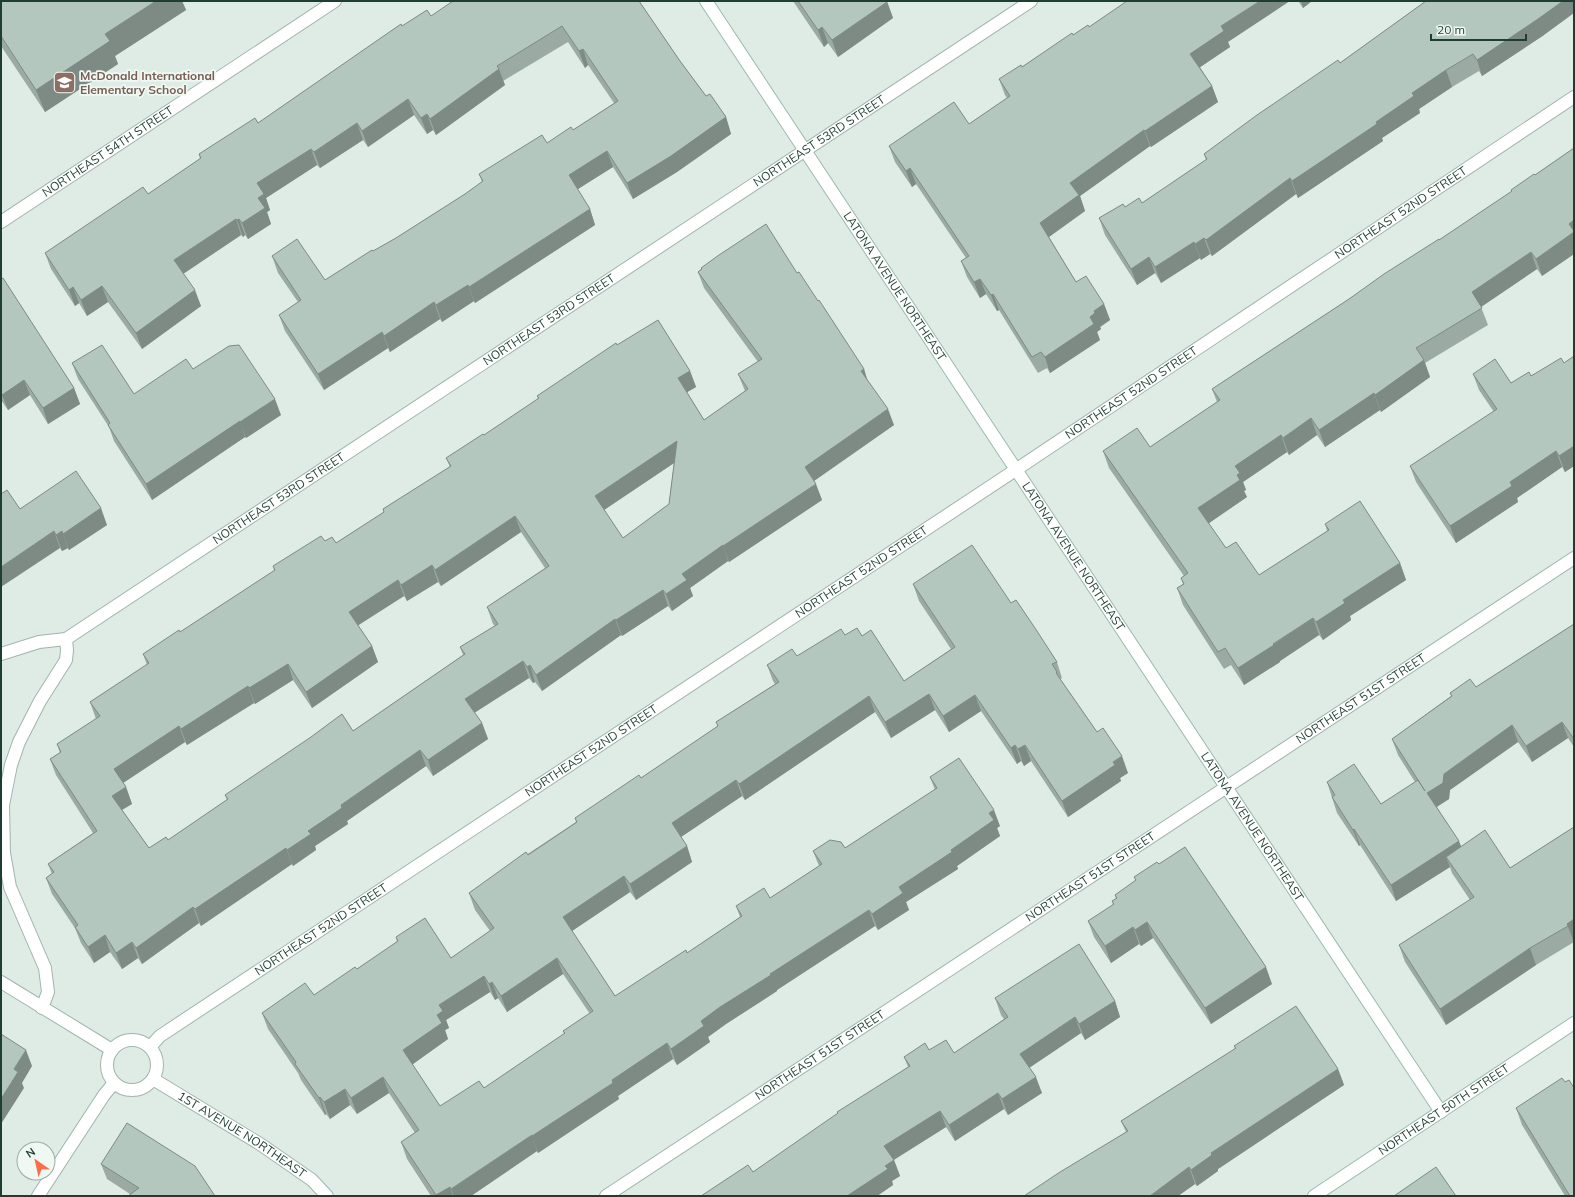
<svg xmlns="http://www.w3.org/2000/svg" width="1575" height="1197" viewBox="0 0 1575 1197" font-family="Mulish,sans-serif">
  <rect width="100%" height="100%" fill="#dfece5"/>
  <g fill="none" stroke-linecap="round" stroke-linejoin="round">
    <defs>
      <g id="street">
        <path id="s1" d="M1 222 335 1"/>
        <path id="s2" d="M1 654 39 642 66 639 1031 1"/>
        <polyline points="1,982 112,1050"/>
        <polyline points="42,1008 48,992 45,968 10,887 4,853 3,805 11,765 19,742 40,701 66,660 67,650 66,639"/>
        <circle cx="132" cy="1065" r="25"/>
        <path id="s3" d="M150 1047 160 1036 1017 469 1574 97"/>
        <path id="s4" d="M153 1079 260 1144 312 1180 327 1196"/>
        <polyline points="38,1196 104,1095 114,1083"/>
        <path id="s5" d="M606 1196 1574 558"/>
      </g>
      <g id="secondary">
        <path id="s6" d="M706 1 1441 1112"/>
        <path id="s7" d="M1314 1196 1574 1023"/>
      </g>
    </defs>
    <!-- street casing -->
    <use href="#street" stroke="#a1b4ac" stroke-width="14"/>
    <!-- secondary casing -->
    <use href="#secondary" stroke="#9cb9ad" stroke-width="14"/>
    <!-- street -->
    <use href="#street" stroke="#fff" stroke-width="12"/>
    <!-- secondary -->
    <use href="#secondary" stroke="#fff" stroke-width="12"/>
  </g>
  <!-- wall -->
  <g fill="#9baba3" fill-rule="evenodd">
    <polygon points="1,1 182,1 186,10 115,56 118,64 45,112 1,46"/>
    <polygon points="639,1 680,61 706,96 726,117 731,134 677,172 633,199 613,167 577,189 590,209 595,225 475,303 474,301 442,322 440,319 390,352 388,348 324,390 285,331 279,315 298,302 278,273 272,256 325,280 396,238 465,194 482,182 479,174 547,143 573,130 614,103 588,65 585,68 568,42 503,81 505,85 436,135 433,130 427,134 414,115 368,147 363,140 320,168 317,165 266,198 270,210 267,212 271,224 248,239 245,235 243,237 241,235 183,274 201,306 142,349 108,302 87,316 79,303 75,306 51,269 45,253 148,194 200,159 199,154 258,123 402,26 431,16"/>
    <polygon points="793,1 887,1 893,18 838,57 828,43 824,47"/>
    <polygon points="1298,1 1312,1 1303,8"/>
    <polygon points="1426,1 1544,35 1482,76 1479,71 1452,87 1419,109 1420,113 1382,138 1383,141 1298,198 1296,194 1212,256 1210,254 1201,260 1200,258 1161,283 1155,273 1137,285 1105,235 1099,218 1125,207 1142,203 1206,160 1204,154 1340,63"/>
    <polygon points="1089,27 1228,42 1230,47 1200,67 1212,86 1218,102 1151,147 1150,146 1080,196 1085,211 1049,237 1076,282 1104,304 1110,320 1100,327 1101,329 1097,332 1100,340 1050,373 1047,368 1038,373 999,310 997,311 986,294 980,298 967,277 961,261 966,258 916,184 912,187 895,162 889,146 969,124 1007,98 1005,95 999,79 1022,67 1073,35"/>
    <polygon points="1574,148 1574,254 1542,276 1537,269 1481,307 1488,325 1425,363 1430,377 1381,412 1380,410 1325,447 1317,435 1289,455 1287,452 1243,482 1246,490 1244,491 1247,497 1208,523 1226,548 1259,575 1327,531 1325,524 1400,563 1406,580 1350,616 1351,620 1323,640 1319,635 1280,661 1280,662 1244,685 1231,665 1224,669 1183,605 1177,588 1183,584 1181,578 1184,576 1109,468 1103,451 1150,447 1217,402 1212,389 1439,240 1512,192 1511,190 1535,175"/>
    <path d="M701 268 797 273 864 369 867 379 894 425 814 481 822 500 729 562 728 561 690 588 693 596 672 611 668 606 622 636 621 635 542 691 535 682 533 683 529 678 474 713 482 723 488 739 433 776 426 766 347 821 348 824 315 846 316 850 293 866 292 864 201 926 199 923 142 964 138 958 122 969 110 952 94 963 81 943 75 928 52 894 46 878 52 874 48 864 93 833 56 775 50 759 60 753 57 744 96 719 90 702 147 665 143 654 180 632 274 571 273 566 325 541 336 543 384 512 383 509 450 467 446 458 484 435 538 399 537 396 617 345 690 371 696 387 687 392 704 420 745 391 738 374 758 362 704 288 698 272 701 269ZM674 463 669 504 623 538 604 510ZM521 532 545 568 487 607 493 624 495 626 460 647 463 655 353 731 225 795 227 800 168 840 149 848 122 810 132 804 126 787 123 783 185 742 187 745 254 703 255 704 293 680 312 708 378 662 372 646 358 625 404 596 407 601 438 582 441 586Z"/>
    <polygon points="1,279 74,388 80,404 48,424 30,395 8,410 1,400"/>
    <polygon points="1574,356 1574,466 1565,472 1562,467 1517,498 1518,502 1456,543 1416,482 1410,466 1494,412 1479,390 1473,374 1511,383 1564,363"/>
    <polygon points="72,363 134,394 193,369 281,415 246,438 245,437 152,500 114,441 109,427 78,379"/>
    <polygon points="20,509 107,525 69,550 68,548 62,551 60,548"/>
    <path d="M913 584 1011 603 1057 662 1062 678 1060 679 1097 732 1128 773 1120 778 1121 781 1068 817 1031 761 1024 766 1021 761 1017 764 981 711 949 732 935 710 891 738 875 712 745 800 742 796 681 837 687 846 692 862 636 900 630 892 572 931 615 996 687 953 740 917 736 906 770 898 819 866 813 851 845 848 935 790 930 777 1000 826 997 828 1000 836 957 866 958 869 906 902 909 910 878 930 875 926 777 990V991L726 1024 708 1037 710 1042 677 1065 673 1059 618 1096 619 1099 538 1153 537 1151 471 1196H431L407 1159 401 1142 415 1133 389 1093 357 1114 350 1105 330 1119 326 1114 325 1115 301 1080 298 1073 268 1029 262 1013 314 995 357 969 397 942 396 937 451 958 490 931 475 910 469 893 576 822 575 818 641 778 718 726 716 722 775 684 773 681 767 665 797 656 845 635 862 636 904 681 951 649 919 601ZM563 974 590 1014 563 1031 564 1034 484 1088 440 1106 412 1064 448 1039 445 1030 449 1028 446 1020 490 992 495 1000 498 998 507 1012Z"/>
    <polygon points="1574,624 1574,747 1568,738 1532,762 1518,742 1450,790 1449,799 1437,807 1461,846 1510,868 1574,827 1573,940 1574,942 1536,965 1446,1025 1405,962 1399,945 1470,900 1452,873 1450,867 1396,901 1360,845 1359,846 1337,813 1327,782 1381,804 1415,782 1398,755 1392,739 1451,696 1450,693 1476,687"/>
    <polygon points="1159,864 1272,984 1211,1024 1153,938 1141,946 1139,944 1111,963 1094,937 1088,921 1113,905 1112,901 1116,899 1115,895 1136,881 1134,877"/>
    <polygon points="995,998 1115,1001 1120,1017 1085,1040 1081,1033 1029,1068 1042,1093 1008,1115 1004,1109 955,1141 946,1127 894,1160 900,1176 892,1181 893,1185 877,1196 701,1196 753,1172 908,1067 904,1057 929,1050 954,1053 1004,1019 1001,1015"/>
    <polygon points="1234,1046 1338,1069 1344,1085 1218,1169 1218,1171 1197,1186 1195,1184 1178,1196 1024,1196 1126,1132 1121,1121 1235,1049"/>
    <polygon points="1565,1082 1574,1196 1565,1196 1522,1125 1516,1108"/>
    <polygon points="101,1164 215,1196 130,1194 107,1179"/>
  </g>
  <!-- shaded-wall -->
  <g fill="#7e8b85">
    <polygon points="156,1 182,1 186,10 115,56 118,64 45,112 36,90 105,34"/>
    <polygon points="1260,1 1290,1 1228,42 1230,47 1196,70 1190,54 1221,26"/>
    <polygon points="1301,1 1312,1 1303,8"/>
    <polygon points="1563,1 1574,1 1574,13 1544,35 1482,76 1477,60"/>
    <polygon points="887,2 893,18 838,57 832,40"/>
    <polygon points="822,27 828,43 824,47 818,30"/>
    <polygon points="583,49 588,65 585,68 579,51"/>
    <polygon points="499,69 505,85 436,135 430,119"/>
    <polygon points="1446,70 1452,87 1419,109 1420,113 1382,138 1383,141 1298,198 1292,181 1376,122 1412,93"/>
    <polygon points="1212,86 1218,102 1151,147 1145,131"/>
    <polygon points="408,99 414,115 368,147 362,131"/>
    <polygon points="427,114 433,130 427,134 421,118"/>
    <polygon points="726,117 731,134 677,172 633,199 627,183"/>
    <polygon points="357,123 363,140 320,168 314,152"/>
    <polygon points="1144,130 1150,146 1080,196 1085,211 1046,239 1040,223 1070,183"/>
    <polygon points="311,149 317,165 266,198 270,210 267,212 271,224 248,239 242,223 258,198 257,183"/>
    <polygon points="607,151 613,167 575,191 569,175"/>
    <polygon points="910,168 916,184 912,187 906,171"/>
    <polygon points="1290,178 1296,194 1212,256 1206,240"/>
    <polygon points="590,209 595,225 475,303 469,287"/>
    <polygon points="236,219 241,235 180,276 174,260"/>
    <polygon points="239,219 245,235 243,237 237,220"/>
    <polygon points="1574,220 1574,254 1542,276 1536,259 1569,224"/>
    <polygon points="1204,238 1210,254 1201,260 1195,244"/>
    <polygon points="1194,242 1200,258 1161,283 1155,267"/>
    <polygon points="1531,252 1537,269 1478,309 1472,292"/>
    <polygon points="1149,257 1155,273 1137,285 1131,269"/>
    <polygon points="980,279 986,294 980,298 974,282"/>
    <polygon points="468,285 474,301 442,322 436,305"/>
    <polygon points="102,286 108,302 87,316 81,300"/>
    <polygon points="73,287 79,303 75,306 69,290"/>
    <polygon points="195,290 201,306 142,349 136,333"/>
    <polygon points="993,294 999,310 997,311 991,295"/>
    <polygon points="434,302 440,319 390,352 384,336"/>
    <polygon points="1104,304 1110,320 1100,327 1101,329 1097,332 1100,340 1050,373 1045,357 1090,317 1094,311"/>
    <polygon points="382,332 388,348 324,390 318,374"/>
    <polygon points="1424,360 1430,377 1381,412 1375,395"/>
    <polygon points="864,369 869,386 861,371"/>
    <polygon points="690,371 696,387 684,394 678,378"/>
    <polygon points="24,380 30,395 8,410 2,395"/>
    <polygon points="74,388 80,404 48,424 43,408"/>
    <polygon points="1374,393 1380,410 1325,447 1319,430"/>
    <polygon points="275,399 281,415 246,438 240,422"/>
    <polygon points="888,409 894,425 811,483 805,467"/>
    <polygon points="1311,418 1317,435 1289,455 1283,438"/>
    <polygon points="240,421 245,437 152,500 146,484"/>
    <polygon points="1281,435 1287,452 1243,482 1246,490 1244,491 1247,497 1205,526 1198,508 1237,475 1235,466"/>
    <polygon points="677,441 683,457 601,512 595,496"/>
    <polygon points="1574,446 1574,466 1565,472 1559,456"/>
    <polygon points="1556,451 1562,467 1517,498 1518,502 1456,543 1450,526 1510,482"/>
    <polygon points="816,484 822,500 729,562 723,546"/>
    <polygon points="101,508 107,525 69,550 63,534"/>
    <polygon points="515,516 521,532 441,586 435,570"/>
    <polygon points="54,531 60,548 1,587 1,567"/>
    <polygon points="62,531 68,548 62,551 56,535"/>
    <polygon points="723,545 728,561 690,588 693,596 672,611 666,594 682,574"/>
    <polygon points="1400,563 1406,580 1350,616 1351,620 1323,640 1316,622 1343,600"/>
    <polygon points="432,565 438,582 407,601 401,585"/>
    <polygon points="398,580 404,596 354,628 349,612"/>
    <polygon points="663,590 668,606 622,636 616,620"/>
    <polygon points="1313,618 1319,635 1280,661 1280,662 1244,685 1238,668"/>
    <polygon points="615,619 621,635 542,691 536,675"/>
    <polygon points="372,646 378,662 312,708 306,692"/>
    <polygon points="523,661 529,678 471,715 465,699"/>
    <polygon points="288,664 293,680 255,704 249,688"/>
    <polygon points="530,665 535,682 533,683 527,667"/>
    <polygon points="248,686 254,703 187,745 181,729"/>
    <polygon points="929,694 935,710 891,738 885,722"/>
    <polygon points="975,695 981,711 949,732 943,716"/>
    <polygon points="869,696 875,712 745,800 739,784"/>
    <polygon points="1562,722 1568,738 1532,762 1526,746"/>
    <polygon points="482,723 488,739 433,776 428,760"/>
    <polygon points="1512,725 1518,742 1450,790 1449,799 1433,809 1427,793 1444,774"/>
    <polygon points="179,726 185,742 120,785 114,769"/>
    <polygon points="1015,745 1021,761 1017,764 1011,748"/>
    <polygon points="1025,745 1031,761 1024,766 1018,749"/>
    <polygon points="420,750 426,766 347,821 348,824 315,846 316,850 293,866 287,850 308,831 341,805"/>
    <polygon points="1122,756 1128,773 1120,778 1121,781 1068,817 1062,801"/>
    <polygon points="736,780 742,796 678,839 672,823"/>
    <polygon points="126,787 132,804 118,812 112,796"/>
    <polygon points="994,810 1000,826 997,828 1000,836 957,866 958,869 906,902 909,910 878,930 872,914 899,887 951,850 989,813"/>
    <polygon points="1354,829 1360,845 1359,846 1353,830"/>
    <polygon points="1459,841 1465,857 1446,857 1450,867 1396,901 1391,885"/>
    <polygon points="687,846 692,862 636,900 630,884"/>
    <polygon points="286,848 292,864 201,926 195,909"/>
    <polygon points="624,876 630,892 569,933 563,917"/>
    <polygon points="193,907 199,923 142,964 136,948"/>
    <polygon points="869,910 875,926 777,990 777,991 726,1024 708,1037 710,1042 677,1065 671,1049 701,1021 720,1007 770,974"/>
    <polygon points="1574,919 1574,939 1573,940 1567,924"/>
    <polygon points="1147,922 1153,938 1141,946 1135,930"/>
    <polygon points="1133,927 1139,944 1111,963 1105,946"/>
    <polygon points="105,935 110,952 94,963 88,947"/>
    <polygon points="132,942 138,958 122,969 116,953"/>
    <polygon points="1530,948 1536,965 1446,1025 1440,1009"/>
    <polygon points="557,958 563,974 507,1012 501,996"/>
    <polygon points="1266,967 1272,984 1211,1024 1205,1008"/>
    <polygon points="484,976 490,992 446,1020 449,1028 445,1030 448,1039 409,1067 403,1050 437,1015 439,1005"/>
    <polygon points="492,982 498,998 495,1000 489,984"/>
    <polygon points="1115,1001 1120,1017 1085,1040 1079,1024"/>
    <polygon points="1075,1017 1081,1033 1026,1070 1020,1054"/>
    <polygon points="667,1043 673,1059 618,1096 619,1099 538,1153 532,1136 612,1080"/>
    <polygon points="26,1050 32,1066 22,1083 24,1088 1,1124 1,1099 14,1069"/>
    <polygon points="1338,1069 1344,1085 1218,1169 1218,1171 1197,1186 1191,1170 1211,1153"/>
    <polygon points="383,1077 389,1093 357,1114 351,1098"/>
    <polygon points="1036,1077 1042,1093 1008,1115 1002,1099"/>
    <polygon points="345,1089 350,1105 330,1119 324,1102"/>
    <polygon points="998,1093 1004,1109 955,1141 949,1125"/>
    <polygon points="320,1097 326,1114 325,1115 319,1098"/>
    <polygon points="940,1111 946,1127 890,1162 884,1146"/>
    <polygon points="532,1135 537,1151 471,1196 454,1196 451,1189"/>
    <polygon points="894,1160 900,1176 892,1181 893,1185 877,1196 847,1196 885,1166"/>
    <polygon points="1189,1167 1195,1184 1178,1196 1150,1196"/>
    <polygon points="450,1187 453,1196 436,1196 436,1195"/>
  </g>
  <!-- building -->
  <g fill="#b4c7be" stroke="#7e8b85" fill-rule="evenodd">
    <polygon points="1,1 156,1 105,34 110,41 36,90 1,36"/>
    <polygon points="453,1 639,1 680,61 706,96 710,94 726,117 671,156 627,183 607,151 569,175 590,209 469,287 468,285 436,305 434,302 384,336 382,332 318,374 279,315 301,300 272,256 297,239 325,280 372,250 373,251 396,238 465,194 483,181 479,174 542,135 547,143 571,127 573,130 618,101 583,49 579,51 562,26 497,66 499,69 430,119 427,114 421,118 408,99 362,131 357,123 314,152 311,149 257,183 264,194 258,198 265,208 242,223 239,219 237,220 236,219 174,260 195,290 136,333 102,286 81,300 73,287 69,290 45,253 143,187 148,194 201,158 199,154 255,118 258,123 401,24 402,26 427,10 431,16"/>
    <polygon points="798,1 887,1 887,2 832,40 822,27 818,30"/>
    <polygon points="1127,1 1260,1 1221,26 1224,31 1190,54 1212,86 1145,131 1144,130 1070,183 1079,195 1040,223 1076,282 1086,276 1104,304 1094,311 1095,313 1090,317 1094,324 1045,357 1041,352 1032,357 993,294 991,295 980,279 974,282 961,261 969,256 910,168 906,171 889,146 954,102 969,124 1010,96 999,79 1021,65 1022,67 1072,33 1073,35 1088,25 1089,27"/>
    <polygon points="1426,1 1563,1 1538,19 1477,60 1473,54 1446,70 1412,93 1414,96 1376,122 1377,124 1292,181 1290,178 1206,240 1204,238 1195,244 1194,242 1155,267 1149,257 1131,269 1099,218 1123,204 1125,207 1139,198 1142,203 1207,159 1204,154 1257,115 1338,60 1340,63"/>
    <polygon points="1574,148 1574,220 1569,224 1574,231 1574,232 1536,259 1531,252 1472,292 1482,308 1416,348 1424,360 1375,395 1374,393 1319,430 1311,418 1283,438 1281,435 1235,466 1240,473 1237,475 1240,480 1198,508 1226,548 1236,542 1259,575 1329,530 1325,524 1360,501 1400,563 1343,600 1345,603 1316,622 1313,618 1273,644 1274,645 1238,668 1225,648 1218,652 1177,588 1184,584 1181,578 1188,573 1103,451 1137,428 1150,447 1220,400 1212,389 1349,299 1384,274 1439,239 1439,240 1512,191 1511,190 1534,174 1535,175"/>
    <path d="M766 224 797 273 799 272 818 301 819 300 864 369 861 371 888 409 805 467 816 484 723 546V545L682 574 687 580 666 594 663 590 616 620 615 619 536 675 530 665 527 667 523 661 465 699 482 723 428 760 420 750 341 805 342 808 308 831 311 834 287 850 286 848 195 909 193 907 136 948 132 942 116 953 105 935 88 947 75 927 78 925 46 878 54 872 48 864 97 831 50 759 61 752 57 744 100 716 90 702 149 663 143 654 179 630 180 632 275 570 273 566 321 536 325 541 332 537 336 543 384 512 383 509 451 466 446 458 483 434 484 435 539 398 537 396 616 343 617 345 658 320 690 371 678 378 704 420 748 389 738 374 762 359 698 272 702 269 701 268 719 255ZM677 441 669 504 623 538 595 496ZM515 516 549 566 487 607 498 624 460 647 465 654 353 731 342 714 311 737 225 795 228 799 168 840 166 837 149 848 112 796 126 787 114 769 179 726 181 729 248 686 249 688 288 664 306 692 372 646 349 612 398 580 401 585 432 565 435 570Z"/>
    <polygon points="3,278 74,388 43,408 24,380 2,395 1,393 1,279"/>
    <polygon points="102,345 134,394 186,359 193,369 229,346 239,345 275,399 240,422 240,421 146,484 108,425 110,423 72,363"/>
    <polygon points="1574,356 1574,446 1559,456 1556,451 1510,482 1512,486 1450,526 1410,466 1497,409 1473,374 1495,359 1511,383 1529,372 1531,376 1561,358 1564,363"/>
    <polygon points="76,471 101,508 63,534 62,531 56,535 54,531 1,567 1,494 7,490 20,509"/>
    <path d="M972 545 1011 603 1016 600 1035 628 1057 662 1052 664 1057 672 1056 673 1097 732 1103 728 1122 756 1113 762 1115 765 1062 801 1025 745 1018 749 1015 745 1011 748 975 695 943 716 929 694 885 722 869 696 739 784 736 780 672 823 687 846 630 884 624 876 563 917 615 996 686 950 687 953 742 916 736 906 764 888 770 898 822 864 813 851 830 840 841 842 845 848 937 788 930 777 959 758 994 810 989 813 994 820 951 850 952 852 899 887 903 893 872 914 869 910 770 974 771 975 720 1007 701 1021 704 1026 671 1049 667 1043 612 1080 613 1083 532 1136V1135L451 1189 450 1187 436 1195 401 1142 419 1130 383 1077 351 1098 345 1089 324 1102 320 1097 319 1098 295 1064 296 1062 262 1013 305 983 314 995 355 967 357 969 398 941 396 937 425 918 451 958 494 928 469 893 526 852 528 855 577 822 575 818 639 775 641 778 718 726 716 722 779 682 767 665 792 649 797 656 841 629 845 635 857 628 862 636 871 630 904 681 955 647 913 584ZM557 958 593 1011 563 1031 565 1033 484 1088 479 1081 440 1106 403 1050 442 1023 437 1015 443 1011 439 1005 484 976 489 984 492 982 501 996Z"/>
    <polygon points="1574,624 1574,739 1562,722 1526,746 1512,725 1444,774 1443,783 1427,793 1459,841 1391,885 1354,829 1353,830 1332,797 1335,795 1327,782 1354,764 1381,804 1418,780 1425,791 1392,739 1452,696 1450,693 1470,679 1476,687"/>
    <polygon points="1574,827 1574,919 1567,924 1568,926 1530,948 1440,1009 1399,945 1474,897 1446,857 1485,830 1510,868"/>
    <polygon points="1185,847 1266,967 1205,1008 1147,922 1135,930 1133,927 1105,946 1088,921 1114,904 1112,901 1117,898 1115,895 1136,880 1134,877 1157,862 1159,864"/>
    <polygon points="1079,944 1115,1001 1079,1024 1075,1017 1020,1054 1036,1077 1002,1099 998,1093 949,1125 940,1111 884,1146 894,1160 885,1166 888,1169 847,1196 701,1196 748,1165 753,1172 838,1113 837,1112 910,1066 904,1057 925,1043 929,1050 946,1040 954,1053 1008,1017 995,998"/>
    <polygon points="1296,1006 1338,1069 1211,1153 1212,1155 1191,1170 1189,1167 1150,1196 1024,1196 1060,1172 1128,1131 1121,1121 1236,1048 1234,1046"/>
    <polygon points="1,1034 26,1050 14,1069 18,1072 1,1099"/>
    <polygon points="1562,1078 1565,1082 1569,1080 1574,1088 1574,1196 1570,1196 1516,1108"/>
    <polygon points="127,1123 195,1166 215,1196 128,1196 139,1188 101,1164"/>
    <polygon points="1436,1167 1456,1196 1394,1196"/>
  </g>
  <!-- icons -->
  <defs>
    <symbol id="school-square" viewBox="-11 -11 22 22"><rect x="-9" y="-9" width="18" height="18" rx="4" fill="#8d6e63" stroke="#f0f8f4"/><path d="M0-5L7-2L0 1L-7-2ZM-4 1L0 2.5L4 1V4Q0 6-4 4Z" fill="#fff"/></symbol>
  </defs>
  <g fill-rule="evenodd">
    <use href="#school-square" x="52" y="70" width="25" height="25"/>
  </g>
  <g text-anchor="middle" stroke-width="3.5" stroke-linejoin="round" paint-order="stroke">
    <!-- education labels -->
    <g font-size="12" font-weight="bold" fill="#785e54" stroke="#f0f8f4" text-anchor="start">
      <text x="80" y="80">McDonald International<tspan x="80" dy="14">Elementary School</tspan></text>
    </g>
    <!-- street labels -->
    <g font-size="12" fill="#1e3e33" stroke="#f0f8f4">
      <text dy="4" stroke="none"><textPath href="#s2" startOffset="970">NORTHEAST 53RD STREET</textPath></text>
      <text dy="4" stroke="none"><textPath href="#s1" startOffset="128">NORTHEAST 54TH STREET</textPath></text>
      <text dy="4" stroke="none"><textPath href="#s3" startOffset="1504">NORTHEAST 52ND STREET</textPath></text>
      <text dy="4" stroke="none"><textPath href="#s6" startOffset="342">LATONA AVENUE NORTHEAST</textPath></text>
      <text dy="4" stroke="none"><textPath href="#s2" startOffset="646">NORTHEAST 53RD STREET</textPath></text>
      <text dy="4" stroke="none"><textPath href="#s3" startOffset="1180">NORTHEAST 52ND STREET</textPath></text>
      <text dy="4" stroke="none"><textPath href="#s2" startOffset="322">NORTHEAST 53RD STREET</textPath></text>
      <text dy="4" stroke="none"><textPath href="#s6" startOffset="666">LATONA AVENUE NORTHEAST</textPath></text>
      <text dy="4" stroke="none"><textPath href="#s3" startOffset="856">NORTHEAST 52ND STREET</textPath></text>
      <text dy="4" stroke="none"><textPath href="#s5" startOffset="904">NORTHEAST 51ST STREET</textPath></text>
      <text dy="4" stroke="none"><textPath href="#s3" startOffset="532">NORTHEAST 52ND STREET</textPath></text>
      <text dy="4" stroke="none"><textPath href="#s6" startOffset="990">LATONA AVENUE NORTHEAST</textPath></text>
      <text dy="4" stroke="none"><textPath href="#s5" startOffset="580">NORTHEAST 51ST STREET</textPath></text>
      <text dy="4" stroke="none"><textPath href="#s3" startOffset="208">NORTHEAST 52ND STREET</textPath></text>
      <text dy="4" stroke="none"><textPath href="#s5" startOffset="256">NORTHEAST 51ST STREET</textPath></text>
      <text dy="4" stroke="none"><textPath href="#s7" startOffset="156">NORTHEAST 50TH STREET</textPath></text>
      <text dy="4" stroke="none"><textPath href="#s4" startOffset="105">1ST AVENUE NORTHEAST</textPath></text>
    </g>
  </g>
  <!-- border -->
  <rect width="1575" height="1197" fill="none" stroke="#1e3e33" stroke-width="4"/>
  <!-- north arrow -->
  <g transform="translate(36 1161) rotate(326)"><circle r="19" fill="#f0f8f4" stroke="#9caea7"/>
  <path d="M0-3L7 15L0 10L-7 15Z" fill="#ff6c4a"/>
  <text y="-6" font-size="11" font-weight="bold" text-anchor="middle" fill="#1e3e33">N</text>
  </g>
  <!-- scale -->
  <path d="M1431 34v6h95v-6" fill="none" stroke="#1e3e33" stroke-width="2"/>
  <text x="1437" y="34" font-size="12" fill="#1e3e33" stroke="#f0f8f4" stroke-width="3" paint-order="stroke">20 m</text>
</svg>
